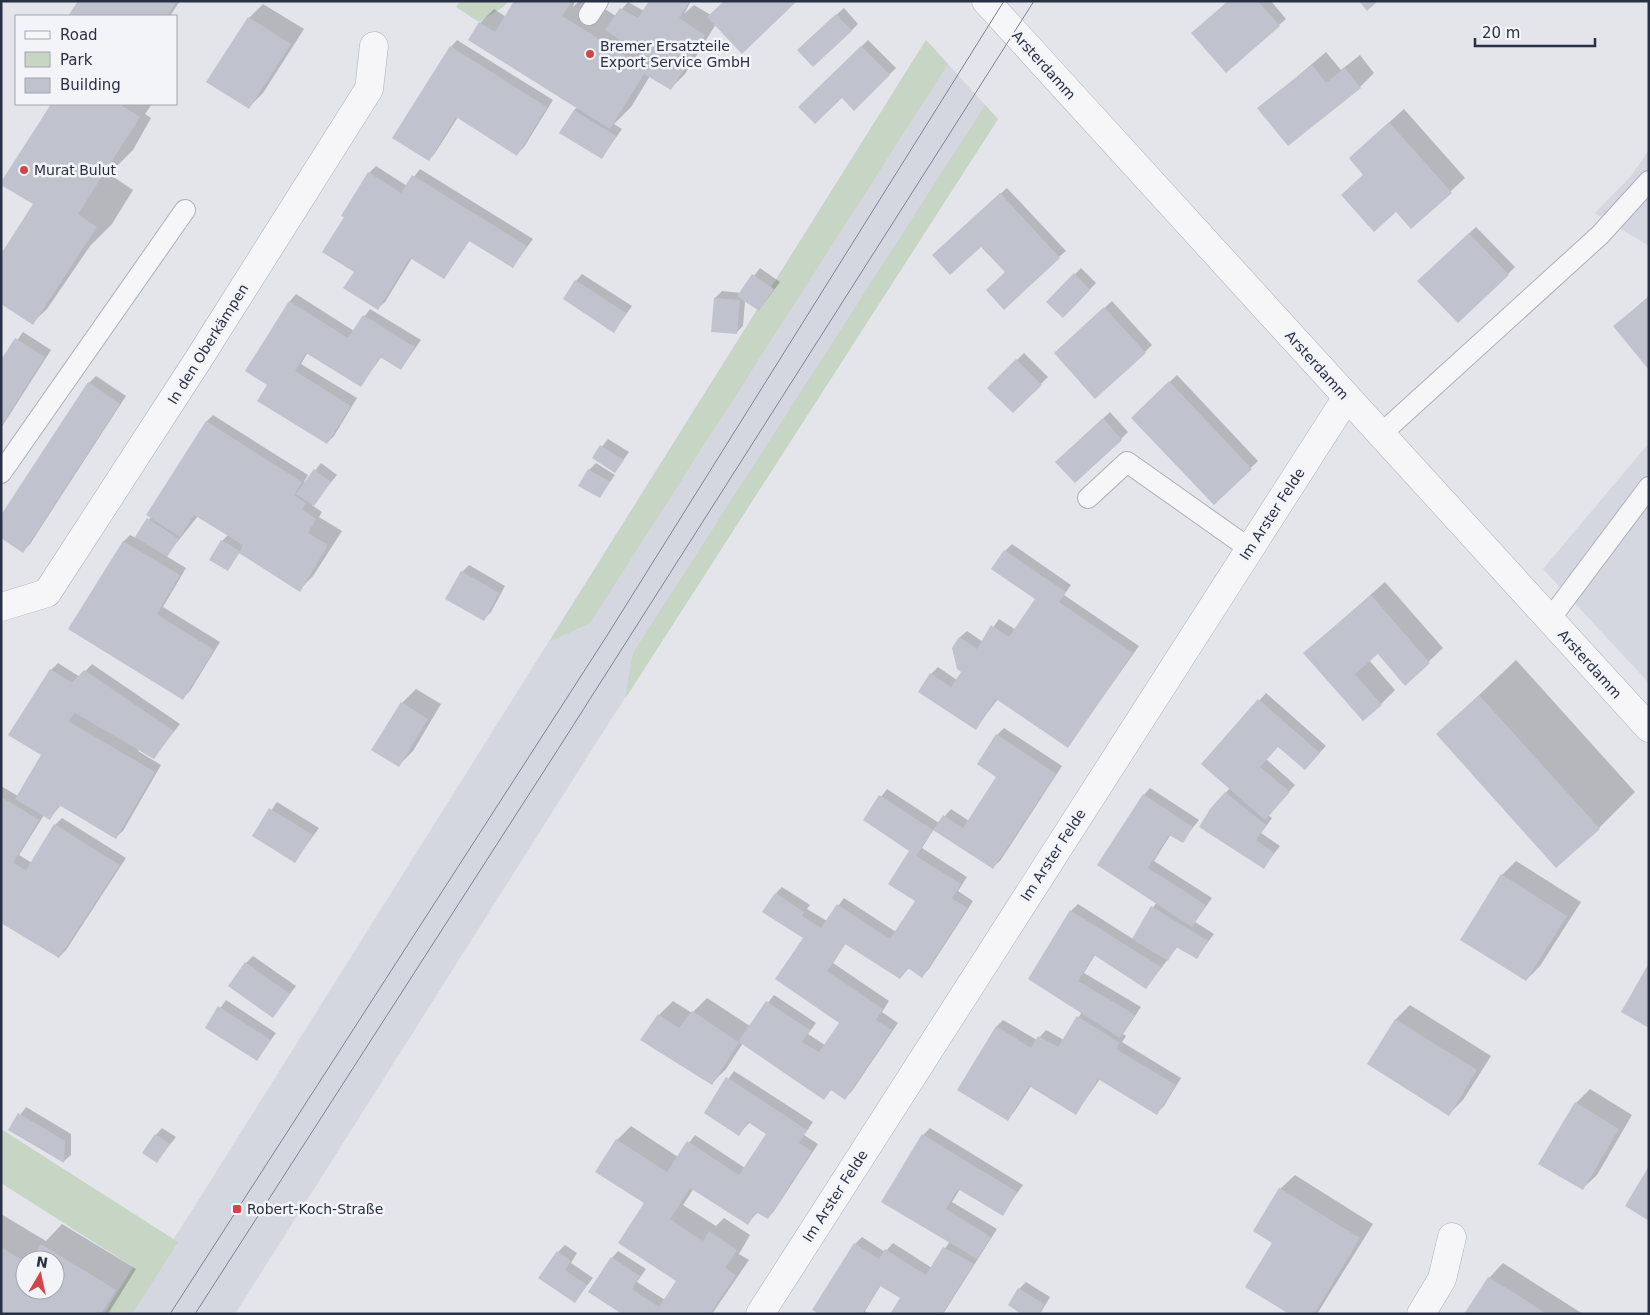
<svg xmlns="http://www.w3.org/2000/svg" width="1650" height="1315" viewBox="0 0 1650 1315" font-family="'DejaVu Sans',sans-serif">
  <rect width="100%" height="100%" fill="#e3e5eb"/>
  <!-- built -->
  <g fill="#d5d7e0">
    <polygon points="926,40 998,119 596,743 235,1314 125,1314 196,1204"/>
    <polygon points="1649,150 1649,246 1595,213 1631,176"/>
    <polygon points="1649,443 1649,683 1543,569"/>
  </g>
  <!-- green -->
  <g fill="#c6d5c4">
    <polygon points="460,1 509,1 503,7 479,22 456,7"/>
    <polygon points="926,40 948,64 590,623 549,642"/>
    <polygon points="985,105 998,119 625,699 633,653"/>
    <polygon points="1,1129 178,1242 132,1314 104,1314 133,1267 1,1183"/>
  </g>
  <!-- shadow -->
  <g fill="#0003" fill-rule="evenodd">
    <polygon points="79,1 180,1 170,16 69,16"/>
    <polygon points="516,1 575,1 573,7 579,1 592,1 616,16 628,2 644,11 650,1 691,1 684,14 694,5 711,15 716,24 685,74 671,88 650,76 631,107 614,124 622,129 602,157 574,110 578,107 480,23 494,9 506,17"/>
    <polygon points="1228,1 1271,1 1286,19 1279,25"/>
    <polygon points="263,4 304,29 263,93 249,107 249,18"/>
    <polygon points="844,8 858,24 851,31 805,43"/>
    <polygon points="457,40 553,100 524,147 517,154 458,117 435,153 429,160 451,47"/>
    <polygon points="868,40 896,68 854,109 842,96 800,107"/>
    <polygon points="1326,52 1341,70 1360,55 1374,73 1360,87 1259,109"/>
    <polygon points="53,104 152,104 145,114 151,118 133,150 109,174 133,190 112,224 90,246 47,309 32,323 35,204 48,112"/>
    <polygon points="1404,109 1465,178 1412,227 1396,210 1342,195 1364,174 1350,158"/>
    <polygon points="376,166 407,186 420,169 533,239 513,266 470,240 444,278 412,258 385,302 378,308 355,271 369,173"/>
    <polygon points="1007,188 1066,251 1059,257 1006,272 981,246 941,248"/>
    <polygon points="1476,227 1515,267 1458,322 1419,281"/>
    <polygon points="760,268 780,282 759,310 745,301 743,326 736,333 715,298 722,291 741,293"/>
    <polygon points="1081,268 1096,283 1063,317 1048,302"/>
    <polygon points="582,274 632,306 614,331 576,281"/>
    <polygon points="296,294 354,331 370,309 421,340 401,369 382,356 361,385 308,352 301,364 357,398 334,436 327,443 269,385 246,370 290,301"/>
    <polygon points="1649,296 1649,368 1615,326"/>
    <polygon points="1112,301 1152,345 1145,352 1062,347"/>
    <polygon points="23,332 51,350 1,428 1,363"/>
    <polygon points="1024,353 1048,377 1013,411 989,388"/>
    <polygon points="1177,375 1258,461 1214,503 1132,418"/>
    <polygon points="96,376 126,396 30,544 23,551 89,383"/>
    <polygon points="1110,412 1128,432 1121,439 1064,455"/>
    <polygon points="213,415 308,475 304,482 305,483 321,463 337,475 312,505 322,512 319,517 342,531 313,576 299,590 240,552 228,569 222,541 228,535 198,516 166,556 186,568 163,607 220,642 190,691 183,698 70,628 124,541 130,535 136,538 151,517 148,515 207,421"/>
    <polygon points="608,439 629,452 615,472 593,458"/>
    <polygon points="596,463 615,475 599,497 589,470"/>
    <polygon points="1012,544 1071,585 1064,595 1139,646 1068,746 998,699 976,728 931,674 938,667 957,680 962,672 954,649 960,637 967,631 983,642 999,619 1016,630 1037,599 1005,551"/>
    <polygon points="469,565 505,586 491,612 484,619 462,572"/>
    <polygon points="1385,582 1443,648 1405,684 1378,652 1369,660 1395,690 1381,704 1305,653"/>
    <polygon points="1516,660 1635,792 1599,828 1438,734"/>
    <polygon points="58,663 80,677 92,664 180,724 153,758 139,749 138,751 161,765 123,831 116,837 61,805 50,818 44,815 19,855 32,863 55,825 62,818 126,858 66,950 59,957 1,921 1,786 18,796 43,754 51,670"/>
    <polygon points="416,689 441,704 413,751 399,765 402,703"/>
    <polygon points="1266,693 1326,746 1311,762 1278,745 1266,759 1295,785 1268,815 1272,818 1261,833 1280,846 1263,868 1211,809 1230,788 1203,764"/>
    <polygon points="1004,728 1062,766 1000,861 993,867 934,829 922,848 967,877 958,891 973,901 929,969 922,976 909,968 900,978 846,943 833,963 889,1001 882,1012 898,1023 852,1091 845,1098 832,1089 824,1098 743,1043 726,1069 712,1083 659,1015 673,1001 692,1013 707,998 750,1026 774,995 816,1023 808,1034 825,1045 841,1022 804,937 776,893 782,887 810,905 807,909 827,921 844,898 896,932 917,900 911,851 864,820 887,789 939,823 951,809 969,821 998,777 997,735"/>
    <polygon points="1150,788 1199,820 1182,841 1171,834 1154,861 1212,898 1195,922 1214,934 1197,957 1178,946 1146,988 1095,955 1084,973 1141,1007 1123,1034 1126,1036 1122,1042 1181,1078 1164,1106 1157,1113 1100,1079 1076,1113 1031,1086 1014,1112 1008,1119 997,1026 1003,1020 1037,1040 1046,1030 1064,1040 1082,1012 1030,978 1071,911 1078,904 1133,939 1156,903 1099,865 1144,795"/>
    <polygon points="277,802 319,828 295,861 254,835"/>
    <polygon points="1516,861 1581,902 1540,966 1526,980 1502,875"/>
    <polygon points="253,956 296,986 273,1016 246,963"/>
    <polygon points="226,1000 276,1033 257,1059 207,1027"/>
    <polygon points="1410,1005 1491,1056 1463,1100 1449,1114 1369,1064 1396,1019"/>
    <polygon points="734,1071 813,1122 804,1135 818,1144 774,1211 768,1218 758,1212 748,1223 694,1188 683,1205 716,1226 724,1218 750,1235 739,1254 749,1260 712,1314 625,1314 612,1258 618,1251 646,1269 637,1282 665,1300 677,1280 617,1140 631,1126 678,1157 695,1135 745,1168 768,1134 750,1122 739,1134 705,1112"/>
    <polygon points="1590,1089 1632,1115 1597,1175 1582,1189 1576,1103"/>
    <polygon points="26,1107 71,1134 71,1155 64,1161 10,1129"/>
    <polygon points="162,1128 176,1137 157,1161 156,1135"/>
    <polygon points="930,1128 1023,1185 1002,1214 960,1189 952,1202 997,1229 943,1314 892,1314 902,1298 881,1285 865,1311 869,1314 821,1314 855,1244 862,1237 885,1252 893,1243 932,1268 950,1241 923,1135"/>
    <polygon points="1295,1175 1373,1224 1317,1314 1291,1314 1280,1189"/>
    <path d="M1 1214 46 1241 62 1224 136 1269 108 1314H1ZM25 1260H55V1290H25Z"/>
    <polygon points="565,1245 577,1253 571,1263 593,1278 575,1301 558,1252"/>
    <polygon points="1503,1263 1583,1314 1466,1314 1489,1278"/>
    <polygon points="1026,1282 1050,1297 1040,1314 1023,1314 1019,1289"/>
  </g>
  <!-- building -->
  <g fill="#c0c3ce">
    <polygon points="78,1 177,1 167,16 68,16"/>
    <polygon points="514,1 572,1 562,16 647,69 653,61 605,30 620,8 638,18 649,1 690,1 679,18 705,35 671,90 644,74 610,129 468,40 479,22 495,32"/>
    <polygon points="724,1 797,1 742,54 707,17"/>
    <polygon points="1228,1 1258,1 1280,26 1226,73 1191,33"/>
    <polygon points="1359,1 1378,1 1367,11"/>
    <polygon points="836,14 852,31 813,67 797,50"/>
    <polygon points="248,17 291,44 249,109 206,82"/>
    <polygon points="450,46 547,107 517,156 456,117 429,161 392,138"/>
    <polygon points="861,46 890,75 854,111 842,98 815,124 798,107"/>
    <polygon points="1312,65 1326,83 1345,68 1361,88 1288,146 1257,108"/>
    <polygon points="51,104 119,104 140,117 78,214 97,227 33,325 1,304 1,254 33,204 1,185 1,182"/>
    <polygon points="574,110 616,136 602,159 559,133"/>
    <polygon points="1389,122 1452,193 1411,229 1396,212 1374,232 1341,195 1363,175 1349,158"/>
    <polygon points="368,172 401,193 412,175 527,246 513,268 469,241 444,279 410,258 378,310 343,288 354,272 322,252 344,217 341,216"/>
    <polygon points="1000,193 1060,258 1004,310 986,290 1005,272 981,247 950,275 932,255"/>
    <polygon points="1469,233 1509,275 1458,323 1417,281"/>
    <polygon points="1074,273 1090,290 1063,318 1046,302"/>
    <polygon points="752,274 774,289 759,311 737,296"/>
    <polygon points="575,280 626,313 614,333 563,299"/>
    <polygon points="1649,297 1649,370 1613,326"/>
    <polygon points="714,298 740,300 737,334 711,332"/>
    <polygon points="289,301 348,338 363,315 415,347 401,370 380,357 361,387 306,353 295,371 351,406 327,444 257,401 267,385 245,371"/>
    <polygon points="1104,307 1146,353 1095,399 1054,353"/>
    <polygon points="15,338 45,357 1,426 1,360"/>
    <polygon points="1016,359 1042,385 1013,413 987,388"/>
    <polygon points="1169,381 1252,469 1214,505 1131,418"/>
    <polygon points="88,382 120,404 23,553 1,538 1,515"/>
    <polygon points="1103,418 1122,440 1075,483 1055,462"/>
    <polygon points="206,421 302,482 294,495 306,503 302,509 316,519 308,533 328,545 300,592 239,553 228,571 209,560 221,540 240,551 243,545 194,515 180,537 146,515"/>
    <polygon points="600,445 624,460 615,473 592,458"/>
    <polygon points="314,469 331,482 314,506 296,494"/>
    <polygon points="588,469 610,482 600,498 578,486"/>
    <polygon points="147,518 179,539 167,557 135,537"/>
    <polygon points="123,541 180,575 157,614 214,650 183,700 68,629"/>
    <polygon points="1004,550 1066,592 1059,602 1133,653 1068,748 996,699 976,730 918,692 930,673 951,687 961,672 957,669 952,648 959,637 977,649 991,625 1009,637 1035,599 991,569"/>
    <polygon points="461,571 499,593 484,621 445,599"/>
    <polygon points="1371,595 1430,663 1405,686 1378,654 1355,674 1382,705 1363,721 1303,653"/>
    <polygon points="50,669 72,683 84,670 174,731 154,759 75,713 68,721 155,772 116,839 59,805 50,820 15,799 41,755 8,735"/>
    <polygon points="1479,695 1600,829 1556,868 1436,734"/>
    <polygon points="1258,699 1320,753 1305,770 1278,747 1260,767 1290,792 1265,820 1201,764"/>
    <polygon points="401,702 428,719 399,767 371,750"/>
    <polygon points="996,734 1056,774 993,869 933,830 916,856 961,884 952,898 967,908 922,978 908,968 900,979 845,944 827,971 883,1009 876,1020 892,1030 845,1100 831,1090 824,1100 739,1042 712,1085 640,1040 658,1014 679,1028 692,1011 738,1042 766,1001 810,1030 802,1042 819,1052 839,1023 775,979 803,938 762,912 775,893 804,912 802,916 821,928 837,904 890,939 915,901 888,884 909,851 863,820 879,795 933,830 943,815 963,828 996,777 977,764"/>
    <polygon points="1225,792 1266,825 1256,840 1274,853 1264,869 1199,827 1210,809"/>
    <polygon points="1143,794 1193,827 1183,843 1169,835 1148,868 1206,905 1192,927 1097,865"/>
    <polygon points="1,797 39,820 13,863 26,870 54,824 120,865 59,958 1,923"/>
    <polygon points="269,808 313,835 295,863 252,836"/>
    <polygon points="1501,874 1567,916 1526,981 1460,940"/>
    <polygon points="1151,906 1208,941 1197,959 1176,947 1168,961 1132,939"/>
    <polygon points="1070,910 1161,967 1146,989 1094,955 1078,981 1135,1015 1120,1038 1028,979"/>
    <polygon points="245,962 290,994 273,1018 228,986"/>
    <polygon points="1649,963 1649,1028 1621,1012"/>
    <polygon points="218,1006 271,1040 257,1061 205,1028"/>
    <polygon points="1077,1016 1120,1043 1116,1049 1176,1085 1157,1115 1098,1079 1076,1115 1029,1086 1008,1121 957,1090 996,1026 1031,1048 1038,1036 1058,1047"/>
    <polygon points="1395,1019 1477,1070 1449,1116 1367,1064"/>
    <polygon points="726,1077 807,1130 799,1143 812,1151 768,1219 756,1212 748,1225 690,1188 670,1219 703,1241 709,1231 737,1250 725,1268 736,1275 710,1314 622,1314 588,1292 611,1257 640,1276 632,1289 659,1307 676,1281 618,1243 644,1203 595,1172 616,1139 667,1172 687,1141 739,1175 766,1134 748,1122 739,1136 704,1113"/>
    <polygon points="1575,1102 1619,1129 1583,1190 1538,1164"/>
    <polygon points="18,1113 65,1141 64,1163 8,1130"/>
    <polygon points="155,1134 170,1144 157,1163 142,1153"/>
    <polygon points="922,1134 1017,1192 1003,1216 958,1189 946,1209 991,1237 977,1259 881,1202"/>
    <polygon points="1649,1166 1649,1221 1625,1206"/>
    <polygon points="1279,1188 1360,1238 1314,1314 1289,1314 1245,1287 1272,1243 1253,1231"/>
    <polygon points="854,1243 879,1259 885,1249 926,1275 943,1247 974,1264 942,1314 890,1314 900,1298 880,1286 862,1314 819,1314 812,1310"/>
    <polygon points="41,1244 116,1290 101,1314 1,1314 1,1247 25,1262 25,1290 55,1290 55,1260 31,1260"/>
    <polygon points="557,1251 571,1261 565,1270 587,1285 575,1303 538,1278"/>
    <polygon points="1488,1277 1521,1297 1546,1314 1464,1314"/>
    <polygon points="1018,1288 1044,1304 1039,1314 1021,1314 1008,1305"/>
  </g>
  <g fill="none" stroke-linecap="round" stroke-linejoin="round">
    <defs>
      <g id="service">
        <polyline points="589,15 598,1"/>
        <polyline points="1381,434 1600,235 1649,181"/>
        <polyline points="1,473 185,210"/>
        <polyline points="1088,498 1127,462 1250,549"/>
        <polyline points="1550,619 1649,487"/>
      </g>
      <g id="minor">
        <polyline points="1,607 47,593 198,360 369,89 374,46"/>
        <polyline points="760,1314 1347,397"/>
        <polyline points="1421,1314 1442,1279 1452,1237"/>
      </g>
      <polyline id="tertiary" points="986,1 1649,728"/>
    </defs>
    <!-- service casing -->
    <use href="#service" stroke="#acafb9" stroke-width="22"/>
    <!-- minor casing -->
    <use href="#minor" stroke="#acafb9" stroke-width="29"/>
    <!-- tertiary casing -->
    <use href="#tertiary" stroke="#acafb9" stroke-width="29"/>
    <!-- service -->
    <use href="#service" stroke="#f6f6f9" stroke-width="20"/>
    <!-- minor -->
    <use href="#minor" stroke="#f6f6f9" stroke-width="28"/>
    <!-- tertiary -->
    <use href="#tertiary" stroke="#f6f6f9" stroke-width="28"/>
    <!-- tram -->
    <g stroke="#7c8295" stroke-width="1">
      <polyline points="170,1314 608,634 1004,1"/>
      <polyline points="195,1314 562,743 1034,1"/>
    </g>
  </g>
  <!-- markers -->
  <g fill="#d14648" stroke="#f2f4f8" stroke-width="2">
    <circle cx="590" cy="54" r="5"/>
    <circle cx="24" cy="170" r="5"/>
    <rect x="232" y="1204" width="10" height="10" rx="2.5"/>
  </g>
  <g text-anchor="middle" stroke-width="5" stroke-linejoin="round" paint-order="stroke">
    <!-- poi labels -->
    <g font-size="14" fill="#2a3044" stroke="#f2f4f8" text-anchor="start">
      <text x="600" y="51">Bremer Ersatzteile<tspan x="600" dy="16">Export Service GmbH</tspan></text>
      <text x="34" y="175">Murat Bulut</text>
      <text x="247" y="1214">Robert-Koch-Straße</text>
    </g>
    <!-- street labels -->
    <g font-size="14" fill="#2a3044" stroke="#f2f4f8">
      <text transform="translate(1044 65) rotate(48)" y="5">Arsterdamm</text>
      <text transform="translate(208 344) rotate(-58)" y="5">In den Oberkämpen</text>
      <text transform="translate(1317 365) rotate(48)" y="5">Arsterdamm</text>
      <text transform="translate(1272 514) rotate(-57)" y="5">Im Arster Felde</text>
      <text transform="translate(1590 664) rotate(48)" y="5">Arsterdamm</text>
      <text transform="translate(1053 855) rotate(-57)" y="5">Im Arster Felde</text>
      <text transform="translate(835 1196) rotate(-57)" y="5">Im Arster Felde</text>
    </g>
  </g>
  <!-- border -->
  <rect width="1650" height="1315" fill="none" stroke="#2a3044" stroke-width="5"/>
  <!-- legend -->
  <rect x="15" y="15" width="162" height="90" fill="#f2f4f8" stroke="#a2a6b0"/>
  <rect x="25" y="31" width="25" height="8" fill="#f6f6f9" stroke="#a2a6b0"/>
  <text x="60" y="40" font-size="15" fill="#2a3044">Road</text>
  <rect x="25" y="52" width="25" height="15" fill="#c6d5c4" stroke="#a2a6b0"/>
  <text x="60" y="65" font-size="15" fill="#2a3044">Park</text>
  <rect x="25" y="78" width="25" height="15" fill="#c0c3ce" stroke="#a2a6b0"/>
  <text x="60" y="90" font-size="15" fill="#2a3044">Building</text>
  <!-- north arrow -->
  <g transform="translate(40 1275) rotate(9)"><circle r="24" fill="#f2f4f8" stroke="#a2a6b0"/>
  <path d="M0-4L9 19L0 12L-9 19Z" fill="#d14648"/>
  <text y="-8" font-size="14" font-weight="bold" text-anchor="middle" fill="#2a3044">N</text>
  </g>
  <!-- scale -->
  <path d="M1475 38v8h120v-8" fill="none" stroke="#2a3044" stroke-width="2.5"/>
  <text x="1482" y="38" font-size="15" fill="#2a3044" stroke="#f2f4f8" stroke-width="4" paint-order="stroke">20 m</text>
</svg>
